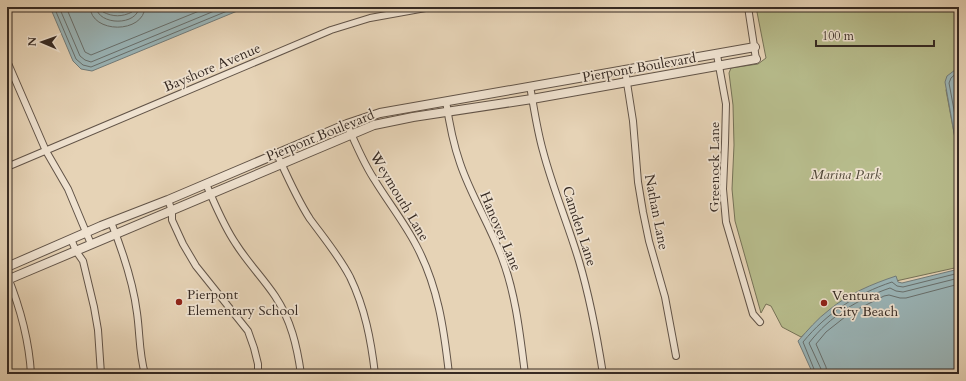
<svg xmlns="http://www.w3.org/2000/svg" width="966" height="381" viewBox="0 0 966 381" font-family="Cardo,serif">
  <rect width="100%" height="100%" fill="#e6d3b6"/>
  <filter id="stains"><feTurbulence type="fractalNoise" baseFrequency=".005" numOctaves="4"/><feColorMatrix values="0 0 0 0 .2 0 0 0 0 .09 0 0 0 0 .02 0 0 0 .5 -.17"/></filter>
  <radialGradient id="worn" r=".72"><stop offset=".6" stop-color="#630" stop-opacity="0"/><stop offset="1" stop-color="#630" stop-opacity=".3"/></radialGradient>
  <!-- green -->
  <polygon fill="#b7bc8c" stroke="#767358" points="756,7 959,7 959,67 958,67 946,90 959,160 959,267 896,281 846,305 801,337 782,327 771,306 766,304 761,313 735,221 732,189 734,145 733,105 729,73 731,68 758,64 766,58"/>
  <!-- water -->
  <g fill="#9ab5b8" stroke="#727d7c">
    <polygon points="50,7 102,7 112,11 123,12 134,7 247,7 92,71 81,69 73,61"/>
    <polygon points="959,67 959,160 945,82 947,76"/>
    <path d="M959 269V374H813L798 341C808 330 817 319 829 310 848 294 872 284 896 276L898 282 902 283Z"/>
  </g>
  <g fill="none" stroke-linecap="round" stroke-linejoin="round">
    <!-- shore -->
    <g stroke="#68706e" stroke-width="1">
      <polyline points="54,7 76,59 83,65 91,67 237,7"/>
      <polyline points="59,7 80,56 85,60 91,62 224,7"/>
      <polyline points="66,7 85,52 91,55 209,7"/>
      <path d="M90 7C91 34 144 34 145 7"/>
      <path d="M96 7C98 26 138 26 139 7"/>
      <path d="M102 7 103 12C113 17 122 17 132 12L134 7"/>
      <polyline points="959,71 951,78 949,83 959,137"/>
      <path d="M816 374 803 342C827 313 856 294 892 282L897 286 903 287 959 273"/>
      <path d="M821 374V369L809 343C830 316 858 299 890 288L896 291 903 292 959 278"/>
      <polyline points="827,374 826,367 816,344 826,332 850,313 884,296 889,295 900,298 906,298 959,284"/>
    </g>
    <defs>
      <g id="minor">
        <polyline points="748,7 756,59"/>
        <polyline points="717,55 726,104 725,143 723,189 726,222 753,314 760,322"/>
        <polyline points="7,61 46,151 68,189 91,244"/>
        <polyline points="625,70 633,121 638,182 643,212 649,241 665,297 676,356"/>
        <path d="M530 86C534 108 537 130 543 151 553 189 568 224 579 261 590 298 597 336 603 374"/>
        <path d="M446 101C449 122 453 143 460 163 471 196 490 225 502 258 516 295 520 335 525 374"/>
        <path d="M347 124C355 143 363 162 374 179 388 202 404 222 416 245 438 286 444 329 449 374"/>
        <path d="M277 154C287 176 297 199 310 219 324 238 339 256 350 277 365 308 371 340 375 374"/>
        <polyline points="7,167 331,30 370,18 431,7"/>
        <path d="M206 184C215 204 223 225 236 244 248 263 263 278 275 296 291 320 297 346 301 374"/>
        <polyline points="168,200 172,211 172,220 183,244 196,266 248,331 254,348 258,364 258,374"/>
        <path d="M111 222C123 252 133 281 137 313 140 334 139 354 145 374"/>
        <polyline points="71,239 76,251 83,261 94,307 98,330 101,374"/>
        <path d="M7 275C20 307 29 339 31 374"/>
      </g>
      <g id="tertiary">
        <polyline points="7,267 101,226 168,200 347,124 380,113 755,47"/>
        <polyline points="7,280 374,125 413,117 532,99 756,59"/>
      </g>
    </defs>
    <!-- minor casing -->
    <use href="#minor" stroke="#625448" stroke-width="8"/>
    <!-- tertiary casing -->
    <use href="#tertiary" stroke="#625448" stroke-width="10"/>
    <!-- minor -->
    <use href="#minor" stroke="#efe2d0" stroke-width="6"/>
    <!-- tertiary -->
    <use href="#tertiary" stroke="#efe2d0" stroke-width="8"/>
  </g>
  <!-- markers -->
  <g fill="#8f2418" stroke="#efe2d0" stroke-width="1.5">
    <circle cx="179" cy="302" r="4"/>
    <circle cx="824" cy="303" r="4"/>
  </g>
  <g text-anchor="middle" stroke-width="3.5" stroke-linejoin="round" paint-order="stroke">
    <!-- street labels -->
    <g font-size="14" fill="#362a23" stroke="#efe2d0">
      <text transform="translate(212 67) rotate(-23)" y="5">Bayshore Avenue</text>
      <text transform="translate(639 67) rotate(-10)" y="5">Pierpont Boulevard</text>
      <text transform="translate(320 135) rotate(-22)" y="5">Pierpont Boulevard</text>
      <text transform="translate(714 167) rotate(-90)" y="5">Greenock Lane</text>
      <text transform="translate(400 196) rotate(59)" y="5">Weymouth Lane</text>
      <text transform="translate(657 212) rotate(79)" y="5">Nathan Lane</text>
      <text transform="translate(580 226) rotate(72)" y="5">Camden Lane</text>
      <text transform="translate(501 231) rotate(67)" y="5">Hanover Lane</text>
    </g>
    <!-- park labels -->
    <g font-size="14" font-style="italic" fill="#504738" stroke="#efe2d0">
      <text x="846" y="179">Marina Park</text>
    </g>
    <!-- poi labels -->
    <g font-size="14" fill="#362a23" stroke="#efe2d0" text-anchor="start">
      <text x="187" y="299">Pierpont<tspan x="187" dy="16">Elementary School</tspan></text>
      <text x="832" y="300">Ventura<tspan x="832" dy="16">City Beach</tspan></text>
    </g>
  </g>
  <!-- margin -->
  <rect width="966" height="381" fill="none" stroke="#e6d3b6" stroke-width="24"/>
  <rect x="8" y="8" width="950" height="365" fill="none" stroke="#362a23" stroke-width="2"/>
  <rect x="12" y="12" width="942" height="357" fill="none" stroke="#362a23"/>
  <!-- north arrow -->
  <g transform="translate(42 42) rotate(272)" stroke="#efe2d0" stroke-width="3" paint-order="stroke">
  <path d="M0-3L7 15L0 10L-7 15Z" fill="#362a23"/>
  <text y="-6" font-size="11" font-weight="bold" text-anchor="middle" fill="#362a23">N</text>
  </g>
  <!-- scale -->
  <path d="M816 40v6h118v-6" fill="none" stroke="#362a23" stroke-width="2"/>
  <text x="822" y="40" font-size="12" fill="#362a23" stroke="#efe2d0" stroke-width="3" paint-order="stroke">100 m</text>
  <rect width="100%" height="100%" filter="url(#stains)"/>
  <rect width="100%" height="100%" fill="url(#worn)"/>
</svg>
